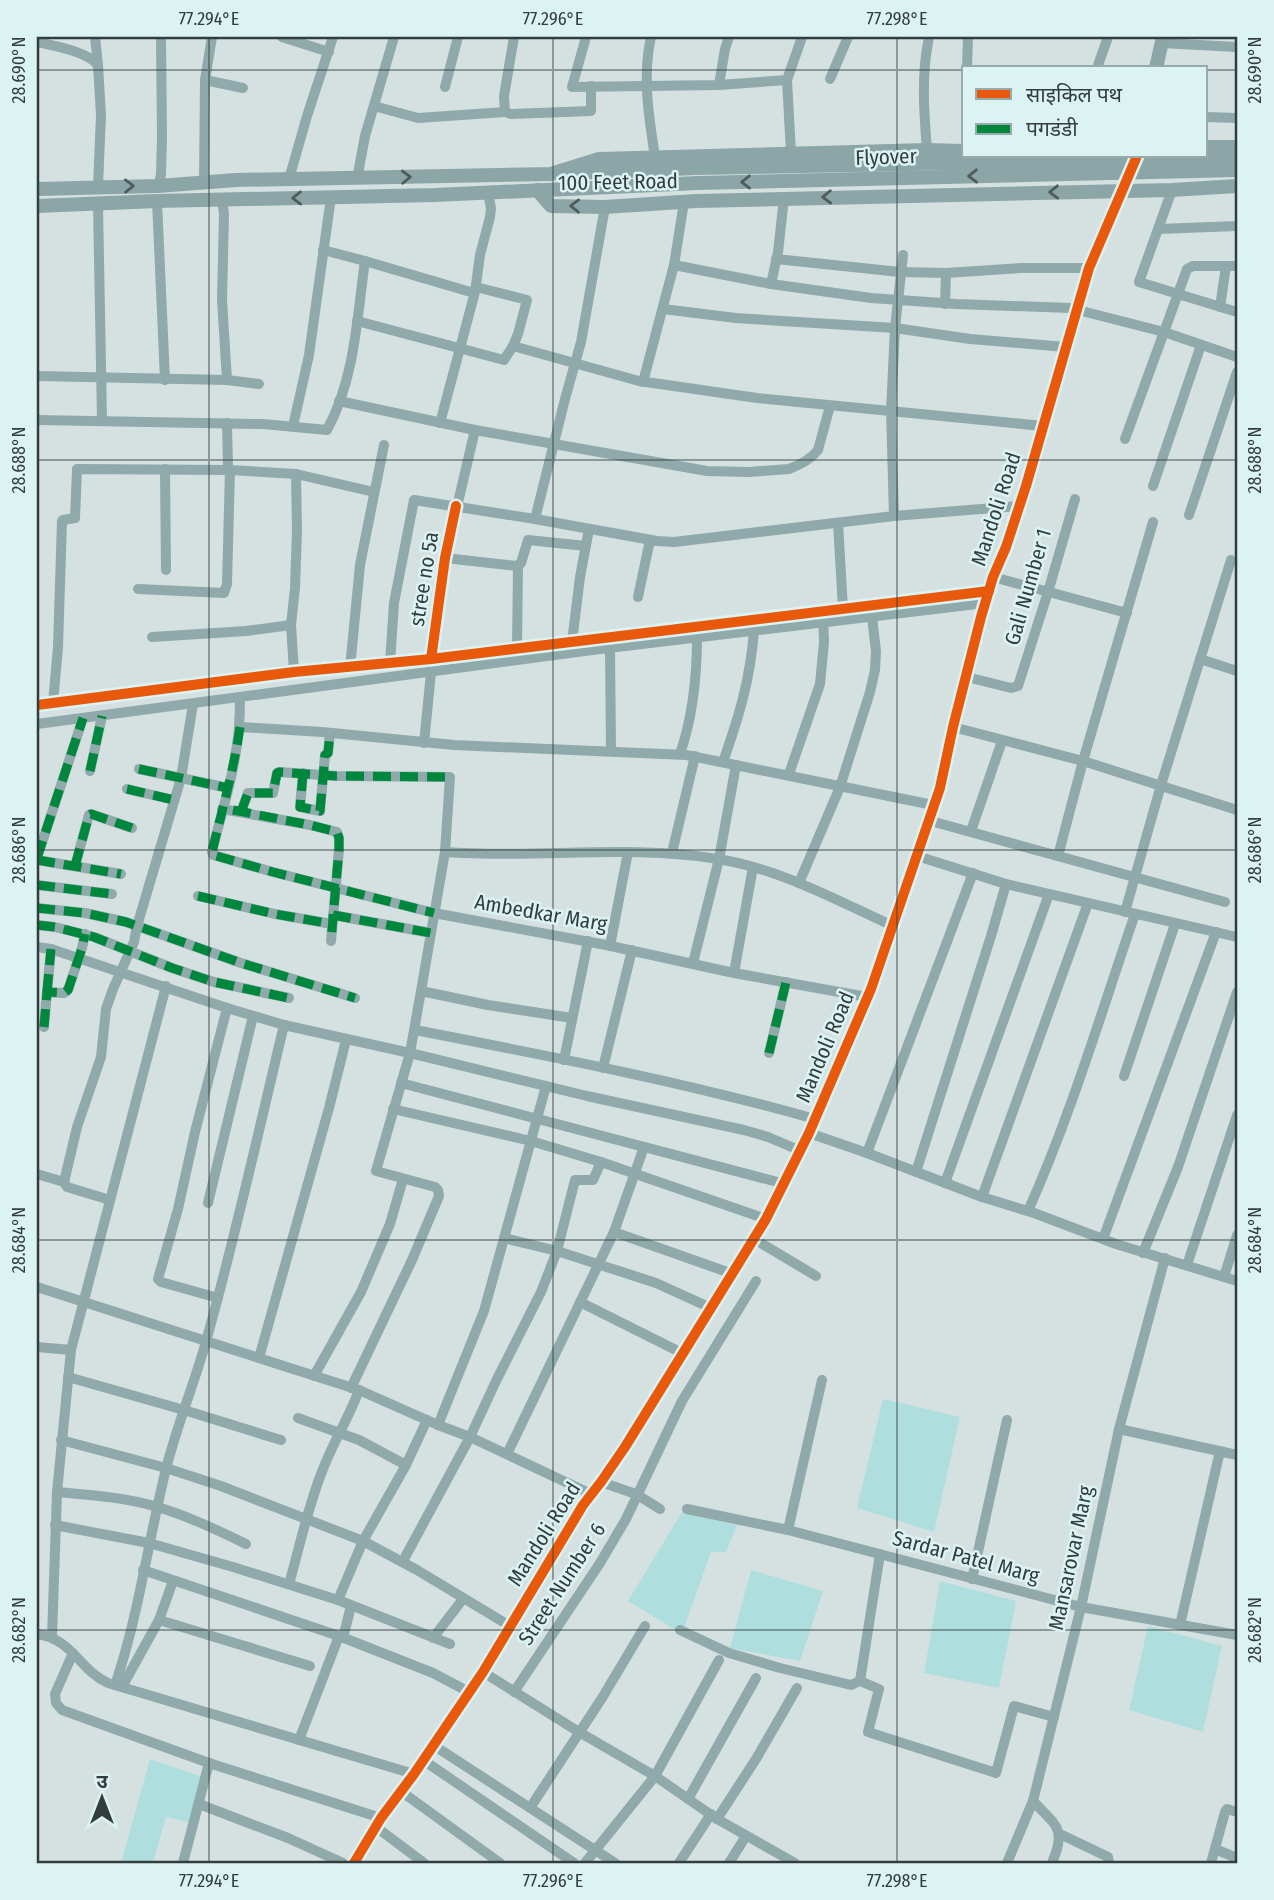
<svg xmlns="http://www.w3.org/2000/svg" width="1274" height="1900" viewBox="0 0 1274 1900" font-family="'Fira Sans Condensed','Noto Sans Devanagari',sans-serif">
  <rect width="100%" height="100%" fill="#d5e1e1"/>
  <!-- green -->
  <g fill="#afdedf">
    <polygon points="883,1399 960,1417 934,1532 857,1508"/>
    <polygon points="682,1512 737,1525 726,1552 711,1552 682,1634 628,1601"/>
    <polygon points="751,1570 823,1591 800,1661 730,1648"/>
    <polygon points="940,1581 1016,1601 999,1688 924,1673"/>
    <polygon points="1148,1626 1222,1646 1203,1732 1129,1710"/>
    <polygon points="150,1759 203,1777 189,1822 166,1817 153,1863 121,1863"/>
  </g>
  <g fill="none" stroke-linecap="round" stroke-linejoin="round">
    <!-- street -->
    <g stroke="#90a9aa" stroke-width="10">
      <polyline points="95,37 98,65"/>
      <polyline points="282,37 329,52"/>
      <polyline points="514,37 504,96 505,112 511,114 591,111 591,86"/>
      <polyline points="586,37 572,87 719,85 787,80"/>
      <path d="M651 37C642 76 649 118 655 157"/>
      <path d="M37 42C54 46 87 51 98 65L101 115 98 186"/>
      <polyline points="1161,43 1237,47"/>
      <polyline points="967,68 968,37"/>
      <polyline points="1097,68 1108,37"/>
      <polyline points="830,79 848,37"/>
      <polyline points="205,80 243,88"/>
      <polyline points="719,85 725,49 729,37"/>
      <polyline points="445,87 458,37"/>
      <polyline points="374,106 418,118 505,112"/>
      <polyline points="1206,117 1237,118"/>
      <path d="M927 150C924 112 921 75 929 37"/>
      <polyline points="791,153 787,80 802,37"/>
      <polyline points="289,179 307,116 333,37"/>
      <polyline points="357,179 365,136 394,37"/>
      <polyline points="204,182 205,80 212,37"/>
      <polyline points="158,186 161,175 162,138 161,37"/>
      <polyline points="1172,190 1139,282 1237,312"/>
      <polyline points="222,200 224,214 222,300 227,380"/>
      <polyline points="157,201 165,380"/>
      <polyline points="98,204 102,420"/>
      <polyline points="1158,229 1237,226"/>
      <polyline points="323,250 365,261 474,293"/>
      <polyline points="776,259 900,272 946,273 1021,268 1089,268"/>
      <polyline points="674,265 771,284 871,298 956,304 1070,308 1164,332 1237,357"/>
      <polyline points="771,284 778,252 784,198"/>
      <polyline points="476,287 527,300 518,334 513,346"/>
      <polyline points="945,304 946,273"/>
      <polyline points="1220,307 1226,266"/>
      <polyline points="663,309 736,318 895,328 970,339 1066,347"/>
      <polyline points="357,321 504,360 513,346 639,381 757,398 1043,426"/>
      <polyline points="37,376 227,380 259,384"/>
      <polyline points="643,382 674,265 684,202"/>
      <path d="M339 401 475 430 707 471 749 472 789 469C800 465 811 459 818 450L830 406"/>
      <path d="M37 420 263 424 327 430C355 379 357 317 365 261"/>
      <polyline points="440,423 475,292 480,255 490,217 491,208 488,193"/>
      <polyline points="293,426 309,355 331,197"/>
      <polyline points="1125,439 1187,269 1193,266 1237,266"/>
      <polyline points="165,469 166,570"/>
      <polyline points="1153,486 1201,345"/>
      <polyline points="1189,515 1237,372"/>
      <polyline points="894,516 891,411 895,328 903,255"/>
      <polyline points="535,519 565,399 581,342 605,207"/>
      <polyline points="838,523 843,609"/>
      <polyline points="445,558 517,566 521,563 528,540 586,546"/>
      <polyline points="993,577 1127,613"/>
      <polyline points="138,589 224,593 227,584 230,470 228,468 227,423"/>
      <polyline points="638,597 650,540"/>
      <polyline points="152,637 246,631 291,625"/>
      <polyline points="572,642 580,577 589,529"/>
      <polyline points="517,648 518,566"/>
      <polyline points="610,648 611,751"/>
      <polyline points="1200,659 1237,671"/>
      <polyline points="390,663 394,603 414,500 535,519 657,541 674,542 894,516 1019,506"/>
      <polyline points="350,668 360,565 384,445"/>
      <polyline points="294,672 291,625 295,588 297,531 296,474"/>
      <polyline points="967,677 1011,688 1018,686 1048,592 1075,499"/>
      <path d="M240 698C240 718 239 737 235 757 230 789 219 821 212 852L213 855 273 872 434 913 606 945 734 973 867 997"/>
      <polyline points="53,703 58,647 62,521 63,520 75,518 77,469 230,470 296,474 374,492"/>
      <polyline points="37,705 294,672 431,659 989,591"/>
      <polyline points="37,724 600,649 985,603"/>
      <polyline points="240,727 322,732 454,745 686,755 933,805"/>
      <polyline points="953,727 1083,761 1237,810"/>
      <polyline points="424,743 431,673 431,659 445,558 475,430"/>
      <path d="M680 754C693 716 697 678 697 637"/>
      <path d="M723 762C739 716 750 681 754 631"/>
      <polyline points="139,769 228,788"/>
      <polyline points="90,771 102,716"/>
      <polyline points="303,773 300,807 320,811 325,755 328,753 330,733"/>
      <polyline points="789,774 820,684 824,642 823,618"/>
      <polyline points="127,789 174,800"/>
      <polyline points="222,809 310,825 337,832 339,838 339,849 331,941"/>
      <polyline points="241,812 248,793 273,793 277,773 279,772 336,776 450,777 445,852 421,991"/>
      <polyline points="927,820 1225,902"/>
      <polyline points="971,831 1002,741"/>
      <path d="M445 852C536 859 627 844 718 859 780 869 836 900 893 926"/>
      <polyline points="672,853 695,756"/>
      <polyline points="917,856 1006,884 1237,937"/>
      <polyline points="1058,856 1083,761 1153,522"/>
      <polyline points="37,858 83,718"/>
      <polyline points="37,860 121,874"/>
      <polyline points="75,866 89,815 91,814 132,828"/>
      <polyline points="799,883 840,787 870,692 875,670 876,651 872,617"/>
      <polyline points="37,885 112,894"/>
      <polyline points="198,896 275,914 332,924"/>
      <polyline points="37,908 85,913 126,922 241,963 355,998"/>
      <polyline points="1125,912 1161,785 1231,560"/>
      <polyline points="333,915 431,933"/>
      <polyline points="37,925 55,927 94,937 172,968 214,982 289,998"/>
      <polyline points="610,946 628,852"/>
      <polyline points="37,947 51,949 227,1008 284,1025 410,1053 587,1096 744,1130 768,1137 801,1151"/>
      <polyline points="693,963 719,859 736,765"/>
      <polyline points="734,973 753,867"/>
      <polyline points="47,992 51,949"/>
      <polyline points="44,1027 47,992 64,993 68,990 82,948 85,934"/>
      <path d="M415 1030C549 1056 684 1082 815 1119"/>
      <polyline points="769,1053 786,982"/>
      <polyline points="564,1060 588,941"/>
      <polyline points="603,1068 632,950"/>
      <polyline points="1124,1076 1175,924"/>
      <polyline points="401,1083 785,1184"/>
      <polyline points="393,1109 531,1141 601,1162 766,1219"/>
      <polyline points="809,1133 867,1153 982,1197 1034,1213 1116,1244 1237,1281"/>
      <polyline points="867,1153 973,873"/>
      <polyline points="916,1172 991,936 1006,884"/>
      <polyline points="37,1174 64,1182"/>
      <polyline points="945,1183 1049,894"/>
      <polyline points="982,1197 1088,903"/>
      <polyline points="110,1200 67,1187 64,1182 77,1127 101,1057 106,1009 113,989 134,942 137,926 181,778 193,704"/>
      <polyline points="208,1203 253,1016"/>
      <path d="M1028 1211C1071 1115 1101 1013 1135 914"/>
      <polyline points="614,1232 733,1274"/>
      <polyline points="504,1238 557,1251 656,1283 711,1308"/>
      <polyline points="754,1239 816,1276"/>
      <polyline points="1103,1239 1216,932"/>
      <polyline points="1143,1253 1178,1167 1237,992"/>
      <polyline points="1187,1265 1237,1115"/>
      <polyline points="1224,1277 1237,1235"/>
      <polyline points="37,1287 359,1390 438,1425 470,1437 591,1494"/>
      <polyline points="218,1298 161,1282 158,1279 178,1209 195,1132 227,1008"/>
      <polyline points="580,1302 682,1353"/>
      <polyline points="37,1347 71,1350"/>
      <polyline points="259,1358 329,1108 346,1040"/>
      <polyline points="314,1376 361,1292 390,1224 403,1179"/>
      <polyline points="68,1377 184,1410 281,1440"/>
      <polyline points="351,1388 412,1260 439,1196 438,1190 435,1187 376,1171 410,1053 421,991 488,1005 572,1018"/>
      <polyline points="298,1418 359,1440 406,1465 363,1541 338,1600"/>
      <polyline points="438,1425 484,1311 546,1086"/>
      <polyline points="1119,1429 1237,1455"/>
      <polyline points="61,1440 166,1468 221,1486 363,1541 417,1570 510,1626"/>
      <polyline points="507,1454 614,1232 644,1147"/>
      <polyline points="406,1465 427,1420"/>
      <polyline points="601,1482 636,1494 660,1509"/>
      <path d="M57 1492C89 1495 123 1497 154 1506 186 1515 217 1530 246 1544"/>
      <polyline points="687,1509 788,1530 1081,1607 1237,1635"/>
      <polyline points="55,1525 149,1543 233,1567 338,1600 450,1644"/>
      <polyline points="788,1530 822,1380"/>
      <polyline points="403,1561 470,1437 497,1379 541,1292 557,1251 575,1180 593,1180 601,1162"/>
      <polyline points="143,1570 339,1636 433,1673 469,1692"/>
      <polyline points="972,1579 1007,1420"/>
      <path d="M289 1584C300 1545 308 1506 323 1469 333 1442 349 1418 359 1390"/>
      <polyline points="159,1620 310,1666"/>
      <polyline points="1180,1625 1220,1451"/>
      <polyline points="680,1630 729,1653 780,1668 851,1685 860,1681 879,1689 868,1732 996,1773 1014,1706 1054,1717"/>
      <path d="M37 1634C73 1639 79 1670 108 1683L414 1774"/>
      <polyline points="52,1637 57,1492 71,1350 166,986"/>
      <polyline points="343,1638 351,1606"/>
      <polyline points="433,1638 463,1599"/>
      <polyline points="73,1653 55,1694 56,1703 62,1710 209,1763 381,1818"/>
      <polyline points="483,1672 579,1732 655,1776 717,1819 795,1863"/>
      <polyline points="860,1681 880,1554"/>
      <path d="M115 1685C139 1615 148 1541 166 1469 177 1425 195 1382 207 1338 236 1234 259 1129 284 1025"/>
      <polyline points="122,1687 159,1620 173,1581"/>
      <polyline points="514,1692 600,1563 626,1519 682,1401 756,1281"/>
      <polyline points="299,1740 339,1636"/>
      <polyline points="433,1745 615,1863"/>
      <polyline points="423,1760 574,1863"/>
      <polyline points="402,1792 500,1863"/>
      <polyline points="688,1799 756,1678"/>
      <path d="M1033 1801C1056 1826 1067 1828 1052 1863"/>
      <polyline points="199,1804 288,1838 343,1863"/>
      <polyline points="530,1808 602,1698 645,1626"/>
      <polyline points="717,1819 756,1759 797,1688"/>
      <polyline points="376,1827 424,1863"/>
      <polyline points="1060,1834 1108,1857 1109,1863"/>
      <polyline points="1215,1849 1237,1858"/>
      <polyline points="183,1863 209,1763"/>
      <polyline points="585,1863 655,1776 719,1660"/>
      <polyline points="679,1863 711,1814"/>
      <polyline points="729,1863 746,1836"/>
      <polyline points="1007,1863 1033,1801 1081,1607 1119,1429 1165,1258"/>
      <polyline points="1211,1863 1225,1812 1227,1809 1237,1812"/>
    </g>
    <!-- secondary -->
    <g stroke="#8ca6a7" stroke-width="14">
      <polyline points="1156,68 1163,37"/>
      <polyline points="1206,147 1237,147"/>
      <polyline points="570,173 696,168"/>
      <polyline points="37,189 158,186 236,180 551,174 599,159 927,150 964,151"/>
      <polyline points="537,190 551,206 605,207 696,201 1172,190 1237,186"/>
      <polyline points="37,206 157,201 435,195 698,183"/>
      <polyline points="354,1863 381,1818 414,1774 483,1672 583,1505 601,1482 625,1447 766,1219 809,1133 871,989 940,788 953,727 981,617 993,577 1006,547 1026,486 1089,268 1133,165"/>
    </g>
    <!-- secondary-bridge -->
    <g stroke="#8ca6a7" stroke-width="14">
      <polyline points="696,168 1237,158"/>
      <polyline points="698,183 1237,170"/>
    </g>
    <!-- quiet -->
    <g stroke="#00873e" stroke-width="9" stroke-dasharray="18 9" stroke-linecap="butt">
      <path d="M240 727C234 769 222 810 212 852L213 855 273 872 434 913"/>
      <polyline points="139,769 228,788"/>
      <polyline points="90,771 102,716"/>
      <polyline points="303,773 300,807 320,811 325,755 328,753 330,733"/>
      <polyline points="127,789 174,800"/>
      <polyline points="233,810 310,825 337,832 339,838 339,849 331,941"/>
      <polyline points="241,812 248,793 273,793 277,773 279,772 336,776 450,777"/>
      <polyline points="37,858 83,718"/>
      <polyline points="37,860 121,874"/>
      <polyline points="75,866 89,815 91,814 132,828"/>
      <polyline points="37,885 112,894"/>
      <polyline points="198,896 275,914 332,924"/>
      <polyline points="37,908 85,913 126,922 241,963 355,998"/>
      <polyline points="333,915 431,933"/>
      <polyline points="37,925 55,927 94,937 172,968 214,982 289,998"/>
      <polyline points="47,992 51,949"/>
      <polyline points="44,1027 47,992 64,993 68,990 82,948 85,934"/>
      <polyline points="769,1053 786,982"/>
    </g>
    <defs>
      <g id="cycleway">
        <polyline points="431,659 445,558 456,506"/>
        <polyline points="37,705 294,672 431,659 989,591"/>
        <polyline points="354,1863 381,1818 414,1774 483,1672 583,1505 601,1482 625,1447 766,1219 809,1133 871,989 940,788 953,727 981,617 993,577 1006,547 1026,486 1089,268 1137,156"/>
      </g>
    </defs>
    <!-- cycleway casing -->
    <use href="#cycleway" stroke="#dcf3f4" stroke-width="15"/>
    <!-- cycleway -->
    <use href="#cycleway" stroke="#e8590c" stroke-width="10"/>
  </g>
  <!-- one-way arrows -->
  <defs><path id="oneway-chevron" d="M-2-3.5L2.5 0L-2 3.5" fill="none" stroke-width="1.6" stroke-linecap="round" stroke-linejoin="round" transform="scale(1.75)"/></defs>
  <g stroke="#4e5c5d">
    <use href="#oneway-chevron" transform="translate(973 176) rotate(179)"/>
    <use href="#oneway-chevron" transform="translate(406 177) rotate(-2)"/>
    <use href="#oneway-chevron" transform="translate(746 182) rotate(179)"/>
    <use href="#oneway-chevron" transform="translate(129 186) rotate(-1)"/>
    <use href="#oneway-chevron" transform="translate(1054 192) rotate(179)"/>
    <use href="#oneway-chevron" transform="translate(827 197) rotate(178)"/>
    <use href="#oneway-chevron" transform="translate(297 198) rotate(179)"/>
    <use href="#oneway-chevron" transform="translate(575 206) rotate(-179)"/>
  </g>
  <!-- ticks -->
  <path fill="none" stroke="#333d3d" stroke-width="2" stroke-opacity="0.45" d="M209 37V1863M553 37V1863M897 37V1863M37 70H964M1206 70H1237M37 460H1237M37 850H1237M37 1240H1237M37 1630H1237"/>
  <g text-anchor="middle" stroke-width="5" stroke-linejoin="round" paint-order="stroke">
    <!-- street labels -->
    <g font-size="21" fill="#333d3d" stroke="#dcf3f4">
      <text transform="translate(886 157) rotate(-2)" y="7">Flyover</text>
      <text transform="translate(618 182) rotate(-1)" y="7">100 Feet Road</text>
      <text transform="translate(996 509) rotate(-72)" y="7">Mandoli Road</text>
      <text transform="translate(424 579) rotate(-81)" y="7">stree no 5a</text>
      <text transform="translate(1028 587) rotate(-74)" y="7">Gali Number 1</text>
      <text transform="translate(541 913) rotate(10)" y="7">Ambedkar Marg</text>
      <text transform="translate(825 1047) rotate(-67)" y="7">Mandoli Road</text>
      <text transform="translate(544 1534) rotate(-58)" y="7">Mandoli Road</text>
      <text transform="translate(966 1557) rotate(15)" y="7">Sardar Patel Marg</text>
      <text transform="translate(1071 1558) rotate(-78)" y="7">Mansarovar Marg</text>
      <text transform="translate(562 1584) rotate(-57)" y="7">Street Number 6</text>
    </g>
  </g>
  <!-- border -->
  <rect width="1274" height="1900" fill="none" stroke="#dcf3f4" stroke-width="77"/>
  <!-- legend -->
  <rect x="962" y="66" width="245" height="91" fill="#dcf3f4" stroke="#98aaab" stroke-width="2"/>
  <rect x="976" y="89" width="35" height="10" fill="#e8590c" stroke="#98aaab" stroke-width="2"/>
  <text x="1026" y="102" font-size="21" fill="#333d3d">साइकिल पथ</text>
  <rect x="976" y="124" width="35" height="10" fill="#00873e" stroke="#98aaab" stroke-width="2"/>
  <text x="1026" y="136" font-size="21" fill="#333d3d">पगडंडी</text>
  <!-- north arrow -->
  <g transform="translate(102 1798)" stroke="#dcf3f4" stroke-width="5" paint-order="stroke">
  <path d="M0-5L12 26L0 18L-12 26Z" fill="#333d3d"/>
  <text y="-10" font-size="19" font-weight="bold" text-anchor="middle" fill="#333d3d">उ</text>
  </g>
  <rect x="38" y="38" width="1198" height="1824" fill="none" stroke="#333d3d" stroke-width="2.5"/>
  <g font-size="18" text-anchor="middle" fill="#333d3d">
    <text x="209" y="25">77.294°E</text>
    <text x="553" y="25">77.296°E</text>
    <text x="897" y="25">77.298°E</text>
    <text transform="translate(19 70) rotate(-90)" y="6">28.690°N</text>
    <text transform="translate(1255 70) rotate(-90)" y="6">28.690°N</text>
    <text transform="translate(19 460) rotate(-90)" y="6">28.688°N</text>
    <text transform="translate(1255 460) rotate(-90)" y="6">28.688°N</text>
    <text transform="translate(19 850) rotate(-90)" y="6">28.686°N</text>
    <text transform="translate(1255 850) rotate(-90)" y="6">28.686°N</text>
    <text transform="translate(19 1240) rotate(-90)" y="6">28.684°N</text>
    <text transform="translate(1255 1240) rotate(-90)" y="6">28.684°N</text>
    <text transform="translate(19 1630) rotate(-90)" y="6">28.682°N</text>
    <text transform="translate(1255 1630) rotate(-90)" y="6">28.682°N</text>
    <text x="209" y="1887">77.294°E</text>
    <text x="553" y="1887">77.296°E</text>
    <text x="897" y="1887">77.298°E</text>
  </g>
</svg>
